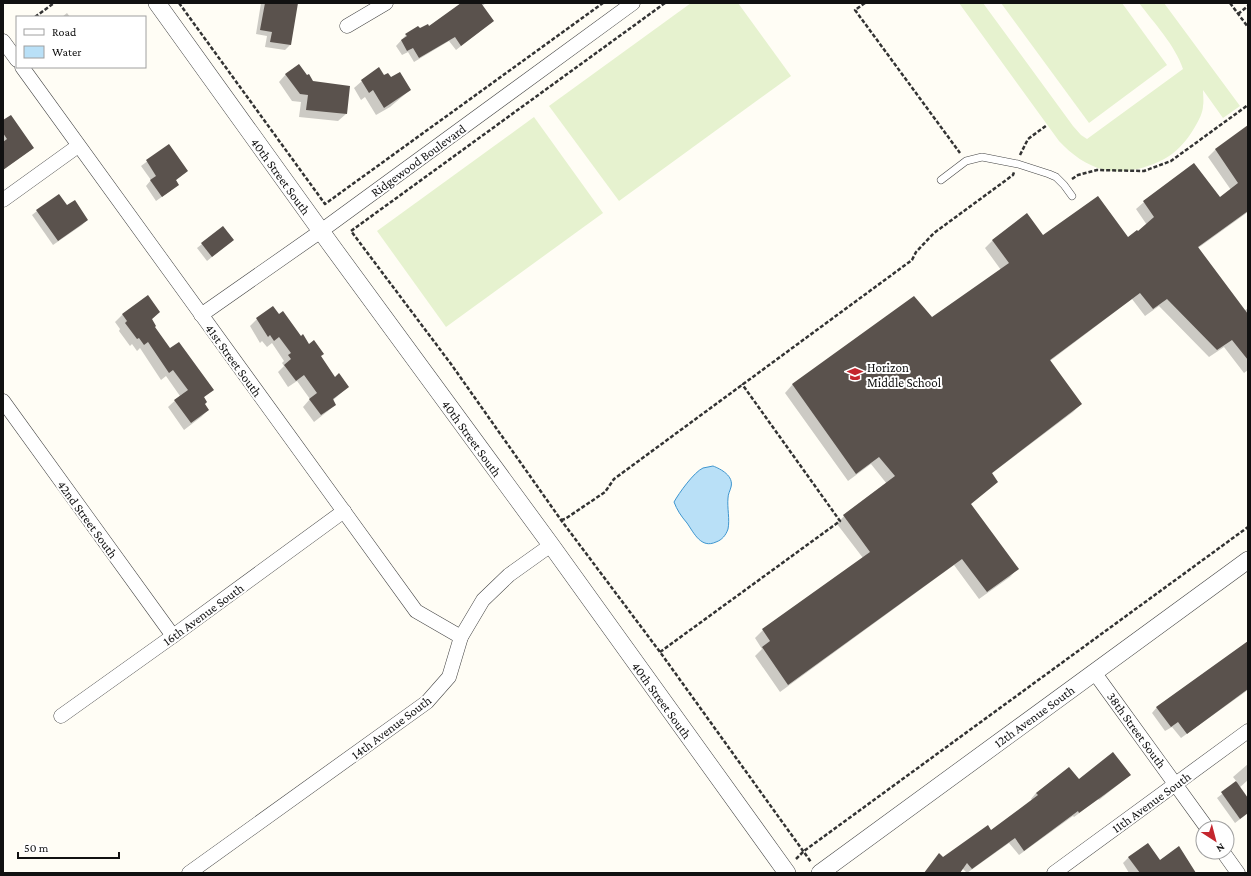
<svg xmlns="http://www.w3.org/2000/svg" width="1251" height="876" viewBox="0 0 1251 876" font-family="'Crimson Pro',serif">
  <rect width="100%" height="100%" fill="#fffdf5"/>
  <!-- pitch -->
  <g fill="#e6f2cf">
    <polygon points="691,3 738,3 791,76 619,201 549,106"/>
    <path d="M959 3H983L1073 126 1081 135 1087 139 1183 69C1175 45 1154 23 1139 3H1164L1240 106 1223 118 1203 90C1203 95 1204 101 1203 106 1203 112 1199 120 1196 125 1190 136 1182 146 1172 154 1156 166 1125 175 1105 170 1087 166 1071 154 1059 141Z"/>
    <polygon points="1001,3 1122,3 1167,65 1089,123"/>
    <polygon points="534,117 603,213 446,327 377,231"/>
  </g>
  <!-- water -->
  <path fill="#b9e0f7" stroke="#3f96cf" d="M713 466C721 469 734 476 731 487 730 491 728 494 728 498 727 508 730 519 728 529 726 535 722 540 716 542 701 549 694 533 687 523 681 516 677 510 674 502 679 493 694 472 703 468 706 467 710 467 713 466Z"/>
  <!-- shadow -->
  <g fill="#0003">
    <polygon points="261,3 297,3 290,45 285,50 265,47 267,36 256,34"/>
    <polygon points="462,3 486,3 482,6 493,21 456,50 449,41 414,62 408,52 402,55 396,46 406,35 428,27"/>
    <polygon points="67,13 70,17 62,17"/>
    <polygon points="286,74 307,76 346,114 338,121 299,117 301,102 292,101 279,82"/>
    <polygon points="383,77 390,78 410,90 390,107 376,115 365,97 361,100 354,88 362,81"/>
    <polygon points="3,122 33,148 3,170"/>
    <polygon points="1248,126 1248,212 1198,248 1244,311 1248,308 1248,370 1244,373 1224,347 1209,357 1159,306 1145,316 1132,299 1050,361 1081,404 1073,412 991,474 997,482 970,504 1017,569 1010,577 979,599 954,565 780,692 755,656 762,649 755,638 763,630 863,558 837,524 844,516 887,484 871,464 848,481 785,393 792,385 914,297 932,319 1001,270 985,248 992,241 1027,215 1043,236 1128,238 1138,233 1147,225 1136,209 1144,202 1219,198 1231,190 1208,157 1215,150"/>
    <polygon points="169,145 187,171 175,181 173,189 156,201 146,186 151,180 141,166"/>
    <polygon points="67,207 87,220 82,225 53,245 32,215 37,211"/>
    <polygon points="233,240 207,261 197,248 202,244"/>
    <polygon points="148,297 159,312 151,320 153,327 170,350 212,390 203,398 204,404 208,410 201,417 184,430 168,407 180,396 166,376 161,380 140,348 137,351 132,344 130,346 119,331 120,329 115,322 122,315"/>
    <polygon points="273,307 279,315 320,357 335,378 348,387 332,401 335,405 328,411 314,422 303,407 310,399 297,381 288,387 278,372 284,366 282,363 284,361 272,343 267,347 262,341 260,343 250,326 257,319"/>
    <polygon points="1248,642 1248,690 1181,738 1172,727 1165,731 1152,713 1157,707"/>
    <polygon points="1248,764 1248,780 1239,788 1248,800 1248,813 1235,823 1217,798 1237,782 1233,777"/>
    <polygon points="1069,768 1078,781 1124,780 1099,800 1098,799 1074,817 1073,816 1019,855 1009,843 967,873 962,868 958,873 924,873 939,855 943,858 991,831 1033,801 1031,799 1036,793"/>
    <polygon points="1129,857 1160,861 1195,873 1129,873 1123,863"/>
  </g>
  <!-- building -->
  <g fill="#5a524d">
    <polygon points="265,3 298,3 291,45 270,42 272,32 260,30"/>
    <polygon points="461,3 481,3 494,21 461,46 455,37 419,58 413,48 407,51 401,40 407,36 405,34 418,26 420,28 428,24 429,26"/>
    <polygon points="299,64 307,75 309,74 313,81 350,86 347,114 306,110 308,95 300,94 285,74"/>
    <polygon points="379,67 384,75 388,73 391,77 400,72 411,90 384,108 373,90 369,93 361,80"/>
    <polygon points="11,115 34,148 3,170 3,142 7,139 3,133 3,120"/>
    <polygon points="1248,125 1248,211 1198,247 1248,314 1248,360 1232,340 1217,350 1167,299 1153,309 1140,293 1050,360 1082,404 992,473 998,482 971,504 1019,569 987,592 962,559 788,685 762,647 770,641 762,629 870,552 843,515 895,476 879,457 856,474 792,384 914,296 932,317 1009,263 992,240 1027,213 1043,235 1098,196 1128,237 1137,230 1138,231 1154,217 1143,201 1194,163 1220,197 1238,183 1215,149"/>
    <polygon points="169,144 188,171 176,180 179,185 162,197 150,180 156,176 146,160"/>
    <polygon points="59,194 67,205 75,200 88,220 58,241 36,210"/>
    <polygon points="223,226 234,240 212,257 201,243"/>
    <polygon points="148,295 160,312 152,319 156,326 155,327 170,348 179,342 214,390 204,397 207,402 205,404 209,410 191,423 174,400 188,390 173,370 169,373 148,342 144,345 139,338 137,339 125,323 127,321 122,314"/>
    <polygon points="273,306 279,314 283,311 301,336 303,334 309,344 314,340 324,354 321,356 335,377 339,373 349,387 333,399 336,405 321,415 309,399 317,393 304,375 296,381 284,365 291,359 288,355 291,353 279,337 274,341 270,335 268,337 256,318"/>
    <polygon points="1248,641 1248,689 1187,734 1178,722 1171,727 1156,707"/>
    <polygon points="1113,752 1131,775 1104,795 1079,813 1078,811 1024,851 1015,838 972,869 967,863 960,873 924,873 939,853 943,857 988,825 991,830 1038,795 1036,793 1069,767 1079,779"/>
    <polygon points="1236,781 1248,798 1248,813 1240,819 1221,792"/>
    <polygon points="1148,843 1160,860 1179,846 1196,873 1140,873 1128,857"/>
  </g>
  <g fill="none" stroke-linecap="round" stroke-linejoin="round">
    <defs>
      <polyline id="service" points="941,180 966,161 982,157 1018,164 1049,174 1056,177 1064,185 1072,196"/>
      <g id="minor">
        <polyline points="347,26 386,3"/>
        <polyline points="3,41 17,60"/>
        <polyline points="22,67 416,611 461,637"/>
        <polyline points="3,200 78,146"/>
        <polyline points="201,315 321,231 633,3"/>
        <polyline points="3,401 173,636"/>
        <polyline points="1094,672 1207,828"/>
        <polyline points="61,716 173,636 344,511"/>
        <polyline points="1223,852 1238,873"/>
        <polyline points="189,873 427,702 449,677 461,637 483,600 509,575 551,545"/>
        <polyline points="1054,873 1248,731"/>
      </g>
      <g id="tertiary">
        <polyline points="157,3 331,245 551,545 787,873"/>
        <polyline points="820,873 1248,560"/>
      </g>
    </defs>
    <!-- service casing -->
    <use href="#service" stroke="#444" stroke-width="8"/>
    <!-- minor casing -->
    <use href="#minor" stroke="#444" stroke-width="15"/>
    <!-- tertiary casing -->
    <use href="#tertiary" stroke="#444" stroke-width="18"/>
    <!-- path -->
    <g stroke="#333" stroke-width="2.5" stroke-dasharray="4 2" stroke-linecap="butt">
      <polyline points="179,3 325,204 603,3"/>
      <polyline points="665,3 351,231 451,364 561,520 660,652 811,862"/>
      <polyline points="865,3 855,10 960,153"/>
      <polyline points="1230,3 1248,27"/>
      <polyline points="1238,14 1248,6"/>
      <polyline points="35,17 54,3"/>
      <polyline points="1020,155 1028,139 1047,125"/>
      <polyline points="1072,179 1078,175 1097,170 1144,171 1171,161 1248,105"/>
      <polyline points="561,520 565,519 605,492 614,479 912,260 916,252 934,233 1013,175 1014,172"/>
      <polyline points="660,652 840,521 742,384"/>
      <polyline points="796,859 804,851 1248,527"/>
    </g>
    <!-- service -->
    <use href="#service" stroke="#fff" stroke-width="7"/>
    <!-- minor -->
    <use href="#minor" stroke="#fff" stroke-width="14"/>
    <!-- tertiary -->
    <use href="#tertiary" stroke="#fff" stroke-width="17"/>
  </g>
  <!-- icons -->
  <defs>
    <symbol id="school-bare" viewBox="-9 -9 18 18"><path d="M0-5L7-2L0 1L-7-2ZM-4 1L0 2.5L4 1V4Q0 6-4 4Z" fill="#c4262e" stroke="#fff" stroke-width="2.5" paint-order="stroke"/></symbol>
  </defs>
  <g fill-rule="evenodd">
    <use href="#school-bare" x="844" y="363" width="22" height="22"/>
  </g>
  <g text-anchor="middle" stroke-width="4" stroke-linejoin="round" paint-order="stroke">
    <!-- street labels -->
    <g font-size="13" fill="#111" stroke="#fff">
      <text transform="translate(418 160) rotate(-36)" y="5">Ridgewood Boulevard</text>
      <text transform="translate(281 176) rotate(54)" y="5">40th Street South</text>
      <text transform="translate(234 360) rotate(54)" y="5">41st Street South</text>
      <text transform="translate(472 438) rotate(54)" y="5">40th Street South</text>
      <text transform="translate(88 519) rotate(54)" y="5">42nd Street South</text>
      <text transform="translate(203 614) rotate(-36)" y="5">16th Avenue South</text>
      <text transform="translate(662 700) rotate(54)" y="5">40th Street South</text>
      <text transform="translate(1034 716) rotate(-36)" y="5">12th Avenue South</text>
      <text transform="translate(391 727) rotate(-37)" y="5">14th Avenue South</text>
      <text transform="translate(1137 730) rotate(54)" y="5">38th Street South</text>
      <text transform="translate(1151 802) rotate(-36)" y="5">11th Avenue South</text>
    </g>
    <!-- poi labels -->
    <g font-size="13" fill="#111" stroke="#fff" text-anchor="start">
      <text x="867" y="372">Horizon<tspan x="867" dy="15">Middle School</tspan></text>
    </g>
  </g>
  <!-- border -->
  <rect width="1251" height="876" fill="none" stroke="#111111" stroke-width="8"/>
  <!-- legend -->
  <rect x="16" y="16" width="130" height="52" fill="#ffffff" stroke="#a0a0a0"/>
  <rect x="24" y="29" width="20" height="6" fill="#ffffff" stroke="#a0a0a0"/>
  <text x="52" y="36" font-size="12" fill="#111111">Road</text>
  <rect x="24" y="46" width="20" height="12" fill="#b9e0f7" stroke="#a0a0a0"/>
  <text x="52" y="56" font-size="12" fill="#111111">Water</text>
  <!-- north arrow -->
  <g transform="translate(1215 840) rotate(144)"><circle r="19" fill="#ffffff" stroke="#a0a0a0"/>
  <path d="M0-3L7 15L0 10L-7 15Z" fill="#c4262e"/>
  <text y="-6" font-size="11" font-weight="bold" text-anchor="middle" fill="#111111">N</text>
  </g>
  <!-- scale -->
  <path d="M18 852v6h101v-6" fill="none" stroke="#111111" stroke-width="2"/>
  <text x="24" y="852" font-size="12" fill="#111111" stroke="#ffffff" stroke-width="3" paint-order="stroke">50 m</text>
</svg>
